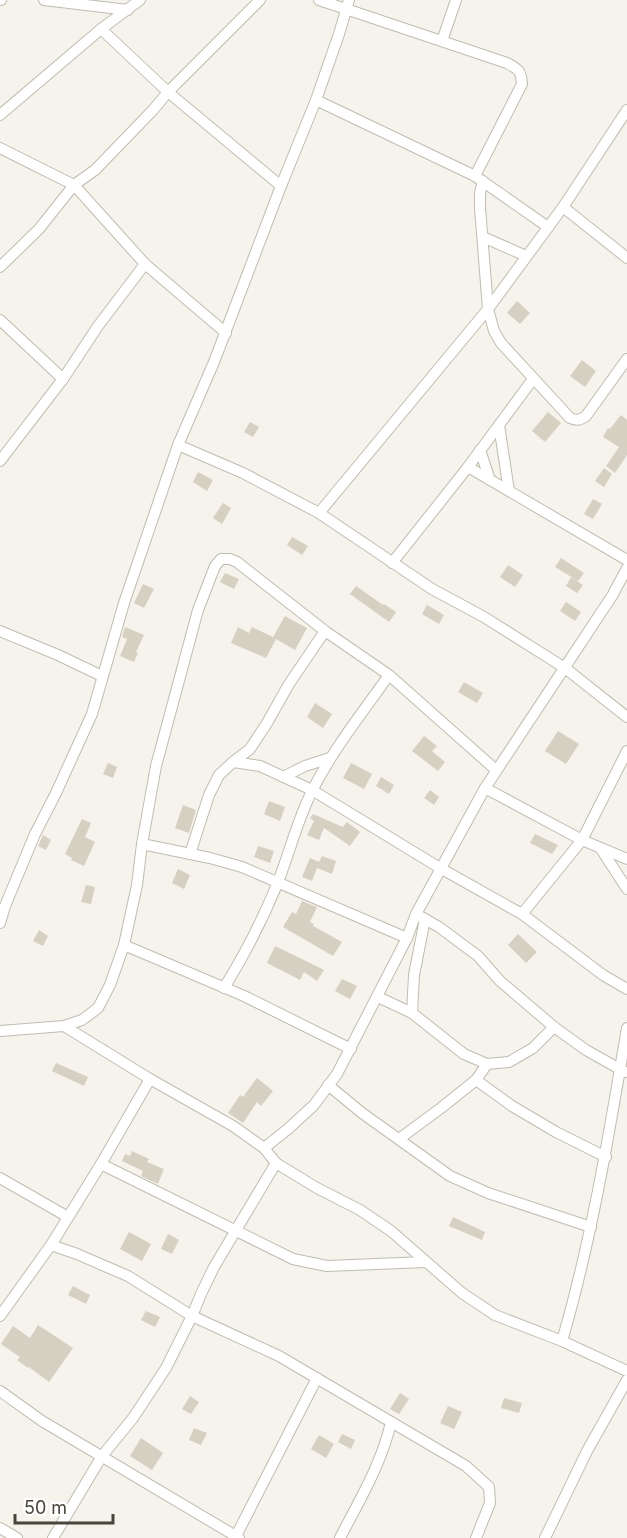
<svg xmlns="http://www.w3.org/2000/svg" width="627" height="1538" viewBox="0 0 627 1538" font-family="Inter,sans-serif">
  <rect width="100%" height="100%" fill="#f5f3ec"/>
  <!-- building -->
  <g fill="#d6d0c3">
    <polygon points="517,301 530,313 520,324 507,313"/>
    <polygon points="582,360 596,371 585,387 570,376"/>
    <polygon points="548,412 561,423 545,442 532,431"/>
    <polygon points="621,415 627,420 627,455 615,473 606,466 619,447 603,437 608,428 610,429"/>
    <polygon points="250,422 259,427 253,437 244,432"/>
    <polygon points="604,468 612,474 604,487 595,481"/>
    <polygon points="198,472 213,480 207,491 193,482"/>
    <polygon points="593,499 602,504 593,519 584,514"/>
    <polygon points="223,503 231,508 222,524 213,518"/>
    <polygon points="292,537 308,546 302,555 287,545"/>
    <polygon points="561,558 584,573 578,581 555,567"/>
    <polygon points="508,565 523,575 515,587 500,577"/>
    <polygon points="225,573 239,579 234,589 220,582"/>
    <polygon points="571,577 583,585 577,593 566,586"/>
    <polygon points="143,584 154,589 144,608 134,603"/>
    <polygon points="356,586 383,605 384,604 396,612 389,622 350,594"/>
    <polygon points="566,602 581,612 575,621 560,611"/>
    <polygon points="427,605 444,615 439,624 422,614"/>
    <polygon points="285,616 307,628 295,650 276,639 266,658 231,643 238,627 249,633 252,627 275,638 273,637"/>
    <polygon points="125,627 144,635 136,652 138,653 134,662 120,656 127,639 122,637"/>
    <polygon points="464,682 483,693 477,703 458,692"/>
    <polygon points="315,703 332,714 323,728 307,717"/>
    <polygon points="558,731 579,744 566,764 545,751"/>
    <polygon points="424,736 437,746 432,751 445,762 438,771 412,751"/>
    <polygon points="108,763 117,767 113,778 103,774"/>
    <polygon points="351,763 372,774 364,789 343,778"/>
    <polygon points="381,777 394,785 389,794 376,786"/>
    <polygon points="430,790 439,797 434,805 424,798"/>
    <polygon points="269,801 285,807 280,821 264,814"/>
    <polygon points="183,805 196,810 189,833 175,828"/>
    <polygon points="313,814 343,827 347,822 360,832 350,846 324,828 319,840 307,835 314,821 310,818"/>
    <polygon points="82,819 91,823 85,837 95,842 84,866 71,860 72,858 65,854"/>
    <polygon points="535,834 558,845 552,854 530,843"/>
    <polygon points="43,835 51,840 46,850 38,846"/>
    <polygon points="258,846 274,851 270,863 254,857"/>
    <polygon points="322,856 336,861 332,874 317,868 312,881 302,877 310,858 319,862"/>
    <polygon points="178,869 190,875 184,889 172,883"/>
    <polygon points="86,885 95,887 91,904 81,902"/>
    <polygon points="302,901 317,907 310,922 314,924 313,926 342,942 333,956 283,927 292,912 296,914"/>
    <polygon points="39,930 48,936 43,946 33,941"/>
    <polygon points="518,934 537,952 526,963 508,945"/>
    <polygon points="275,946 310,963 324,970 317,981 304,972 300,980 267,963"/>
    <polygon points="342,979 357,986 350,999 335,991"/>
    <polygon points="56,1063 88,1077 84,1086 52,1071"/>
    <polygon points="257,1078 273,1091 261,1106 257,1102 243,1123 228,1113 240,1095 243,1097"/>
    <polygon points="132,1151 149,1159 147,1162 164,1169 158,1184 141,1176 143,1171 122,1161 125,1154 130,1156"/>
    <polygon points="453,1217 485,1232 482,1240 449,1226"/>
    <polygon points="129,1232 151,1244 142,1261 120,1249"/>
    <polygon points="168,1234 179,1240 172,1254 161,1249"/>
    <polygon points="73,1286 90,1295 86,1304 68,1295"/>
    <polygon points="146,1311 160,1317 155,1327 141,1320"/>
    <polygon points="38,1325 73,1348 49,1382 29,1367 28,1368 17,1360 20,1357 1,1344 13,1326 30,1338"/>
    <polygon points="400,1393 409,1399 399,1414 390,1409"/>
    <polygon points="190,1396 199,1402 191,1414 182,1409"/>
    <polygon points="504,1398 522,1403 519,1413 501,1408"/>
    <polygon points="448,1406 462,1412 454,1429 440,1423"/>
    <polygon points="194,1428 207,1433 201,1445 189,1440"/>
    <polygon points="342,1434 355,1440 351,1449 338,1442"/>
    <polygon points="319,1435 334,1444 326,1458 311,1449"/>
    <polygon points="141,1438 163,1453 152,1470 130,1456"/>
  </g>
  <g fill="none" stroke-linecap="round" stroke-linejoin="round">
    <defs>
      <g id="minor">
        <polyline points="0,0 1,0"/>
        <polyline points="44,0 128,10"/>
        <path d="M319 0 507 63C518 69 521 70 522 84L475 176"/>
        <polyline points="101,29 168,92 281,186"/>
        <polyline points="442,41 456,0"/>
        <polyline points="316,100 475,176 548,227"/>
        <polyline points="0,115 101,29 140,0"/>
        <polyline points="0,148 74,185 145,264 226,333"/>
        <path d="M483 181 480 193V208L488 309 494 331 501 343 570 418C577 421 580 420 586 416L627 359"/>
        <polyline points="563,207 627,258"/>
        <polyline points="483,237 526,256"/>
        <polyline points="0,267 39,229 74,185 95,170 153,110 168,92 260,0"/>
        <polyline points="0,320 63,379"/>
        <polyline points="499,425 509,491"/>
        <polyline points="178,445 243,473 319,513 432,589 484,617 565,668 627,717"/>
        <polyline points="480,450 490,480"/>
        <polyline points="0,461 63,379 98,326 145,264"/>
        <polyline points="468,467 627,560"/>
        <polyline points="319,513 488,309 563,207 627,110"/>
        <polyline points="392,563 468,467 533,379"/>
        <polyline points="0,631 58,655 102,676"/>
        <polyline points="233,762 260,766 312,790 440,868 522,914 603,975 627,989"/>
        <polyline points="283,777 305,766 330,758"/>
        <polyline points="485,788 582,840 627,859"/>
        <polyline points="142,844 210,858 242,867 407,938"/>
        <polyline points="601,849 627,889"/>
        <polyline points="190,854 209,795 219,775 233,762 250,749 267,723 289,684 325,631"/>
        <polyline points="416,914 439,927 478,956 500,981 554,1027 586,1050 625,1072"/>
        <polyline points="522,914 582,840 627,751"/>
        <polyline points="0,923 5,906 35,834 56,793 92,714 124,603 178,445 214,362 281,186 316,100 339,34 349,0"/>
        <polyline points="124,945 244,996 351,1049"/>
        <path d="M224 988C245 954 263 919 278 882 290 851 298 818 313 789 334 748 363 712 389 675"/>
        <polyline points="378,997 412,1013 464,1054 487,1064 509,1062 533,1048 554,1027"/>
        <polyline points="412,1013 414,975 425,919"/>
        <polyline points="64,1026 150,1079 233,1126 264,1148 276,1163 317,1188 360,1210 391,1231 462,1293 495,1315 562,1341 627,1371"/>
        <polyline points="0,1031 64,1026 82,1020 98,1008 110,985 124,945 137,885 142,844 156,766 198,610 215,566 221,559 230,559 237,562 325,631 389,675 496,770"/>
        <polyline points="476,1080 512,1106 556,1132 606,1157"/>
        <polyline points="328,1085 362,1113 450,1176 488,1193 591,1227"/>
        <polyline points="399,1139 441,1108 476,1080 487,1064"/>
        <polyline points="264,1148 288,1129 314,1105 337,1074 407,938 416,914 485,788 612,596 627,568"/>
        <polyline points="101,1164 293,1259 327,1266 426,1262"/>
        <polyline points="0,1178 68,1217"/>
        <polyline points="51,1245 77,1254 128,1276 192,1316 279,1356 466,1466 489,1487 490,1503 476,1538"/>
        <polyline points="0,1316 51,1245 101,1164 150,1079"/>
        <path d="M562 1341C592 1238 609 1134 627 1028"/>
        <polyline points="0,1391 42,1421 239,1538"/>
        <polyline points="0,1528 17,1538"/>
        <polyline points="236,1536 317,1378"/>
        <polyline points="53,1538 102,1456 133,1418 166,1368 192,1316 201,1294 214,1267 276,1163"/>
        <path d="M340 1538C359 1501 382 1463 391 1422"/>
        <polyline points="545,1538 587,1451 627,1380"/>
      </g>
    </defs>
    <!-- minor casing -->
    <use href="#minor" stroke="#c0bcaf" stroke-width="12"/>
    <!-- minor -->
    <use href="#minor" stroke="#fff" stroke-width="10"/>
  </g>
  <!-- scale -->
  <path d="M15 1514v9h98v-9" fill="none" stroke="#49453a" stroke-width="3"/>
  <text x="24" y="1514" font-size="18" fill="#49453a" stroke="#ffffff" stroke-width="4.5" paint-order="stroke">50 m</text>
</svg>
